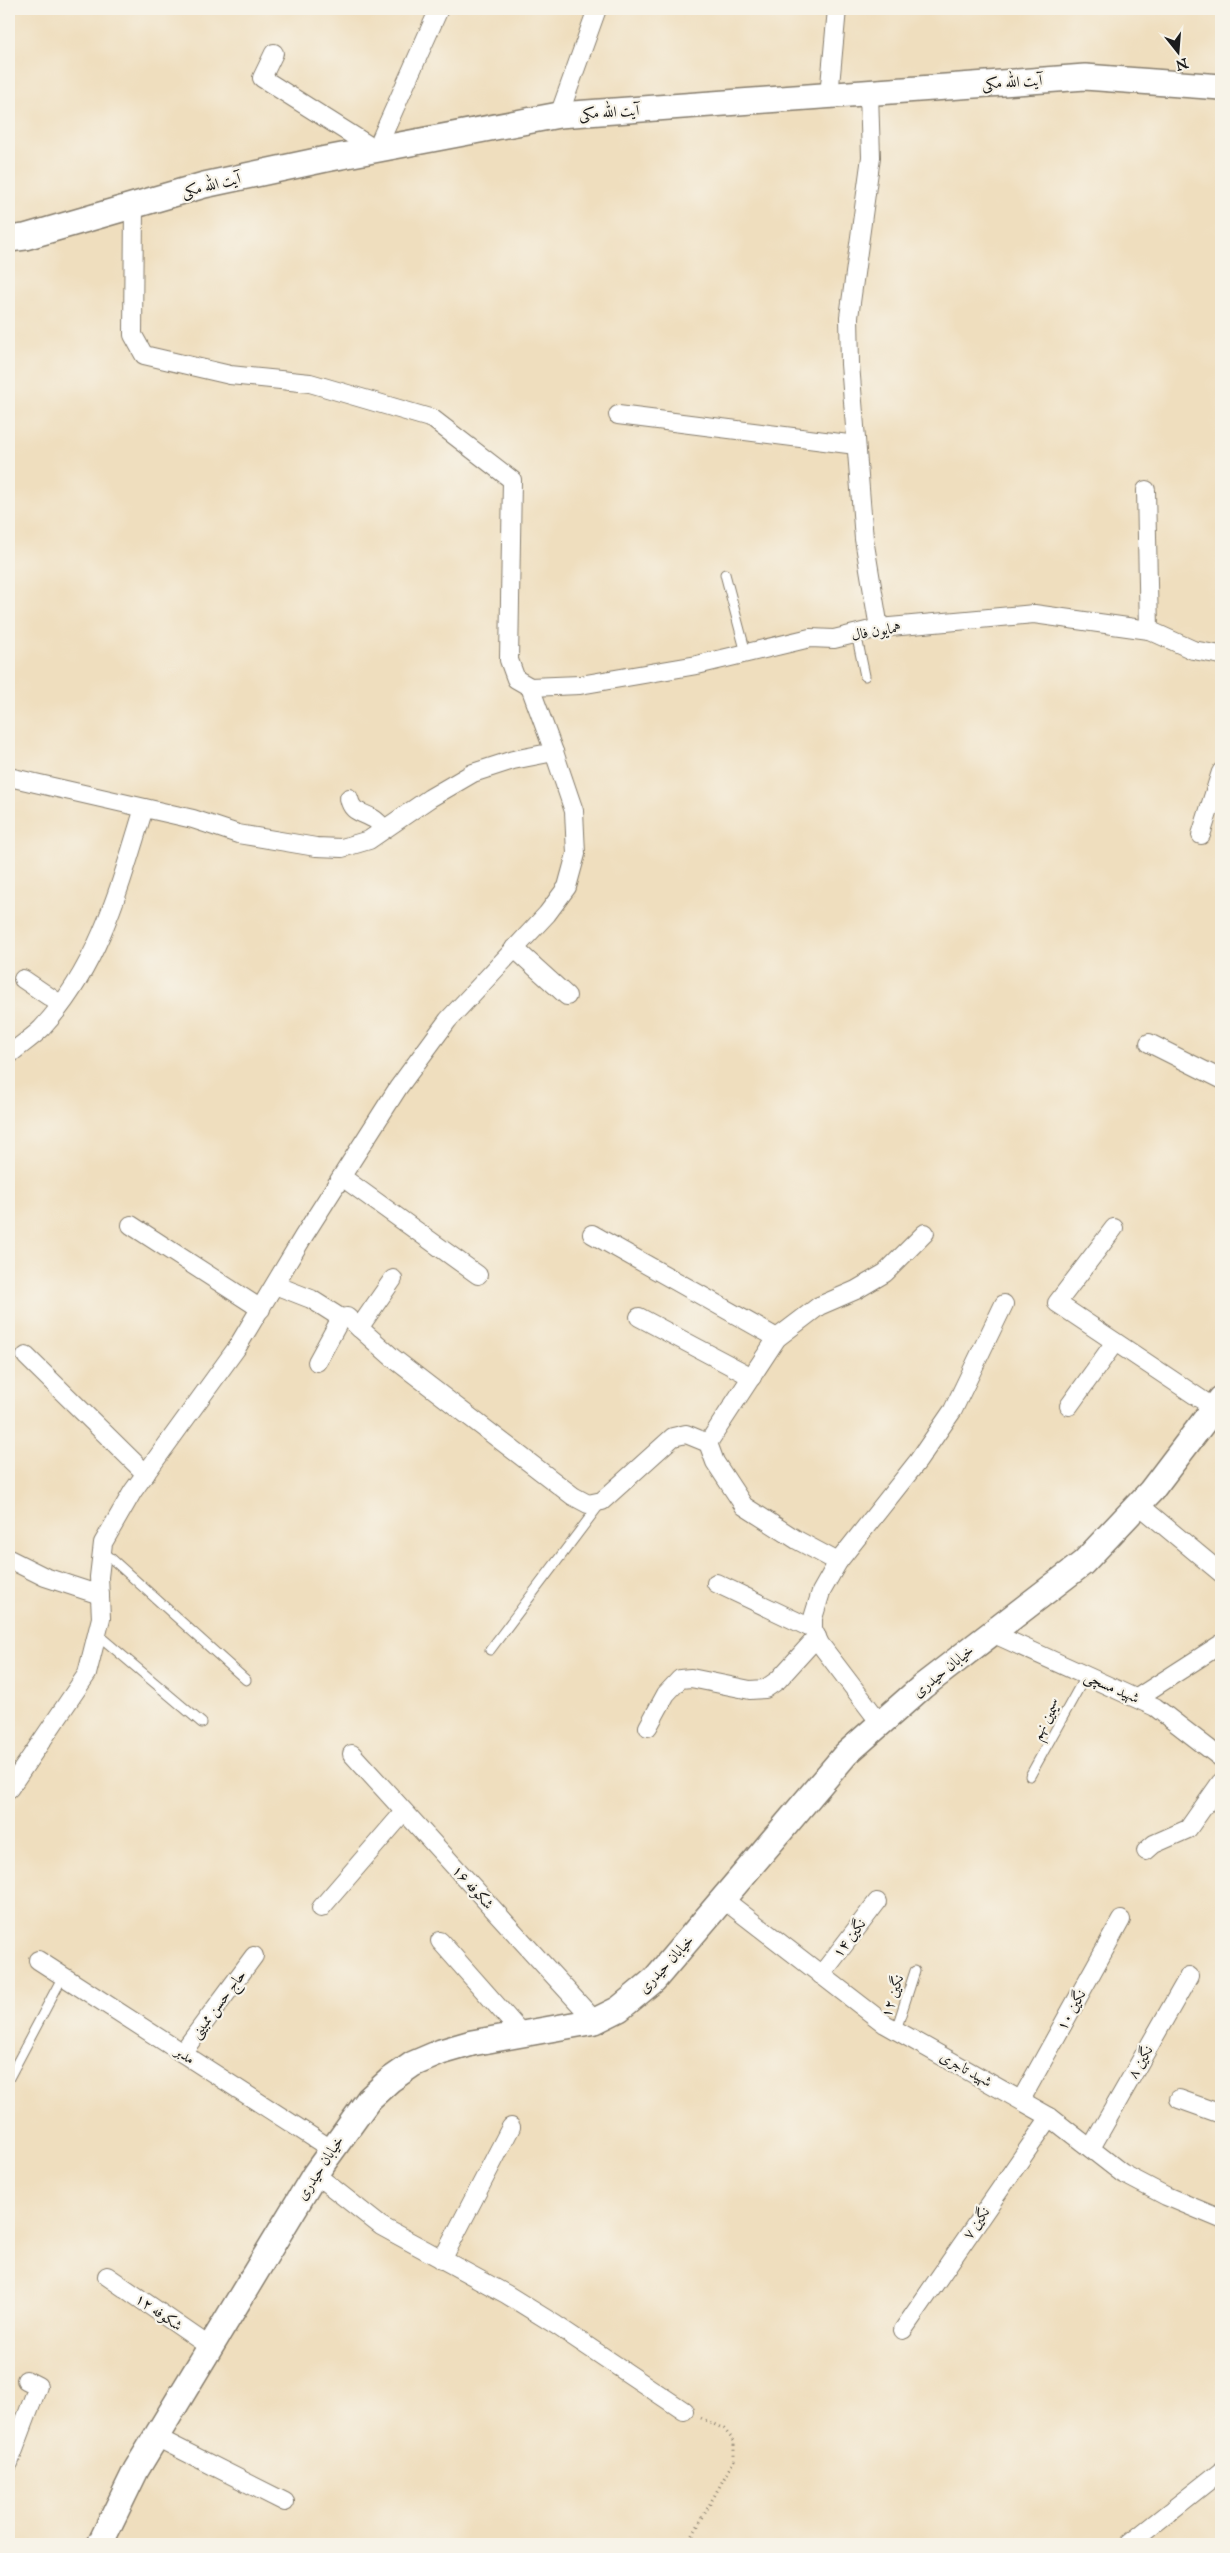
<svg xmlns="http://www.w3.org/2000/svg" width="1230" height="2553" viewBox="0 0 1230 2553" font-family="'IM FELL English',Amiri,serif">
  <rect width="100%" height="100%" fill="#f7f3e8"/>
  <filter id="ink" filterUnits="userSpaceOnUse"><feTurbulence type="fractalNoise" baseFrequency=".02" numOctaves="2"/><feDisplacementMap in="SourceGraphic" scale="10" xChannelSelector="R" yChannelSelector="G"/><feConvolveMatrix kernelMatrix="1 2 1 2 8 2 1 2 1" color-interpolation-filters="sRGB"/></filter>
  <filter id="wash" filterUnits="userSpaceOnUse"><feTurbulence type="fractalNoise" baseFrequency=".0096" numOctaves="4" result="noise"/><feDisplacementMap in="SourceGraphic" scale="20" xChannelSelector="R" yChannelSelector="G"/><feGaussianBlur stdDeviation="1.12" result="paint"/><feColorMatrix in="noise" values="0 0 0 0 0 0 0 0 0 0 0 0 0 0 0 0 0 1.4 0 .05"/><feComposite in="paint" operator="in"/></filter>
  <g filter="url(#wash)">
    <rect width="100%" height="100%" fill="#efdebe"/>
  </g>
  <g filter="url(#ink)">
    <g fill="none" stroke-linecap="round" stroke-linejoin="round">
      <defs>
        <g id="lane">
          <polyline points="725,574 746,653"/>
          <polyline points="856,633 865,676"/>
          <polyline points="102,1550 246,1680"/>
          <polyline points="97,1634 202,1723"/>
          <polyline points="490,1650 600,1504"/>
          <polyline points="1030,1776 1086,1675"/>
          <polyline points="896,2030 915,1971"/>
          <polyline points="9,2078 63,1976"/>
        </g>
        <g id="street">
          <polyline points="274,53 262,78 376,150 439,9"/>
          <polyline points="869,93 871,157 849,317 850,364 864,539 879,628"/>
          <polyline points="829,96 837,9"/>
          <polyline points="559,115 597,9"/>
          <polyline points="618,415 856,445"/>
          <polyline points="1146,490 1149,630"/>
          <polyline points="530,687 580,685 697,665 810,638 834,639 879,628 1034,614 1149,630 1193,650 1221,655"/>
          <polyline points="9,777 193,819 238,834 316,847 342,848 369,840 430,798 473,773 513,760 554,752 530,687 516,679 509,660 512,480 433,419 310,383 230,375 144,355 133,335 134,205"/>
          <path d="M349 798C352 813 360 811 372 818 377 820 380 825 384 829"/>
          <polyline points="1201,835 1221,772"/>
          <polyline points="514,948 567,996"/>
          <polyline points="23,979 60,1004"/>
          <polyline points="1149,1043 1221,1079"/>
          <path d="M9 1055C19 1046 32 1038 42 1028 99 967 120 886 144 808"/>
          <polyline points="342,1177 478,1275"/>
          <polyline points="131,1225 261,1309"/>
          <polyline points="1114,1228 1057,1303 1214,1408"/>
          <polyline points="592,1234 777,1338"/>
          <polyline points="275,1285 311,1299 341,1318 347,1317 393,1358 573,1496 588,1504 602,1501 673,1437 686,1434 708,1443 777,1338 819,1306 856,1290 885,1273 925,1233"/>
          <polyline points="639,1317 752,1377"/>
          <polyline points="359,1328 393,1279"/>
          <polyline points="26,1356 146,1474"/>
          <polyline points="317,1362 341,1318"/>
          <polyline points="1069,1406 1115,1342"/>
          <polyline points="708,1443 715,1462 744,1506 797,1540 838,1562"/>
          <polyline points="1138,1504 1221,1573"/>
          <polyline points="9,1559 45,1577 100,1595"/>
          <polyline points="716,1583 813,1629"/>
          <polyline points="992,1633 1155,1707 1221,1758"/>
          <polyline points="1137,1698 1221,1644"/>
          <polyline points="881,1724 820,1644 813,1629 813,1618 821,1592 838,1562 918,1461 953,1410 1004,1304"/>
          <polyline points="648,1727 666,1694 680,1679 691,1678 750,1690 765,1689 778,1680 817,1637"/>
          <polyline points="352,1754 595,2021"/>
          <polyline points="9,1789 87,1674 101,1618 99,1577 103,1543 133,1491 236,1349 303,1237 398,1088 448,1020 547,914 567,887 576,854 574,811 554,752"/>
          <polyline points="1146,1851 1154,1844 1188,1829 1221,1782"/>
          <polyline points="723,1899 885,2024 1050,2117 1122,2173 1166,2196 1221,2219"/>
          <polyline points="321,1908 404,1812"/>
          <polyline points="440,1941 523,2035"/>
          <polyline points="38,1960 331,2149"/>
          <polyline points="821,1975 877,1902"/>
          <polyline points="182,2053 254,1956"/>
          <polyline points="1179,2099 1221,2114"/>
          <polyline points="1021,2100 1121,1920"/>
          <polyline points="1091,2148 1189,1976"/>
          <polyline points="315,2174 381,2226 506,2294 556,2325 684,2411"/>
          <polyline points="442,2260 511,2127"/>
          <polyline points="107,2276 210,2347"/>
          <polyline points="903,2330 1050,2117"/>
          <polyline points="156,2437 285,2502"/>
          <polyline points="9,2463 38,2386 26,2380"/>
          <polyline points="1129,2544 1221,2471"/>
        </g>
        <g id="secondary">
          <polyline points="9,239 25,237 204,185 326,159 559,115 1085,77 1221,87"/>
          <polyline points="100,2544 136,2470 315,2174 369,2099 390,2080 413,2064 441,2052 472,2043 595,2021 619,2009 654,1980 846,1754 923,1686 1083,1563 1151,1491 1221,1399"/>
        </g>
      </defs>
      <!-- lane casing -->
      <use href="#lane" stroke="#867d6d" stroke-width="11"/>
      <!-- street casing -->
      <use href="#street" stroke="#867d6d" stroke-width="20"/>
      <!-- secondary casing -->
      <use href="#secondary" stroke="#867d6d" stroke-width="28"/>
      <!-- path -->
      <polyline stroke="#867d6d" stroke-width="3" stroke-dasharray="1 4" stroke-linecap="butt" points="688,2544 734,2460 734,2441 724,2429 701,2418"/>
      <!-- lane -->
      <use href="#lane" stroke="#fff" stroke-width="9"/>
      <!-- street -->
      <use href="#street" stroke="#fff" stroke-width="18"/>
      <!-- secondary -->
      <use href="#secondary" stroke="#fff" stroke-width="25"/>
    </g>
  </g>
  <g text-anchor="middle" stroke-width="4.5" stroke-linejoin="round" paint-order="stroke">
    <!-- street labels -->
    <g font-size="15" fill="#1c1c1c" stroke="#f7f3e8">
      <text transform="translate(1012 82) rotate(-4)" y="5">آیت الله مکی</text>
      <text transform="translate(609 112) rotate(-4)" y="5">آیت الله مکی</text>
      <text transform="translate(211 185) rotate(-14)" y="5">آیت الله مکی</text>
      <text transform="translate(876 631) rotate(-10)" y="5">همایون فال</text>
      <text transform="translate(943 1671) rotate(-39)" y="5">خیابان حیدری</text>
      <text transform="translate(1112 1687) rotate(24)" y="5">شهید مسچی</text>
      <text transform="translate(1046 1719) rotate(-61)" y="5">سیمین نهم</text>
      <text transform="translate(473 1887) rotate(48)" y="5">شکوفه ۱۶</text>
      <text transform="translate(849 1938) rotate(-53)" y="5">نگین ۱۴</text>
      <text transform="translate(666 1964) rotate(-47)" y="5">خیابان حیدری</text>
      <text transform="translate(892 1996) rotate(-72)" y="5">نگین ۱۲</text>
      <text transform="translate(218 2004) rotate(-53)" y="5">حاج حسن ممبینی</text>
      <text transform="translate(1071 2010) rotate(-61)" y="5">نگین ۱۰</text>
      <text transform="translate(185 2055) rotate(33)" y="5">مدبر</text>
      <text transform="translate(1140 2062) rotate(-60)" y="5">نگین ۸</text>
      <text transform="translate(966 2069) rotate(29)" y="5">شهید تاجری</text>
      <text transform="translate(320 2168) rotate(-57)" y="5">خیابان حیدری</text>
      <text transform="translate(976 2223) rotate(-55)" y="5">نگین ۷</text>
      <text transform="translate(159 2312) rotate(35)" y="5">شکوفه ۱۲</text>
    </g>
  </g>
  <!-- margin -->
  <rect width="1230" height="2553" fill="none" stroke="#f7f3e8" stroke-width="30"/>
  <!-- north arrow -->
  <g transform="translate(1178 52) rotate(163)" stroke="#f7f3e8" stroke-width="4" paint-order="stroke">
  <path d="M0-4L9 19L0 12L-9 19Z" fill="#1c1c1c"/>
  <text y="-8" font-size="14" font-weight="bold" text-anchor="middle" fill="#1c1c1c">N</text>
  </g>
</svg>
